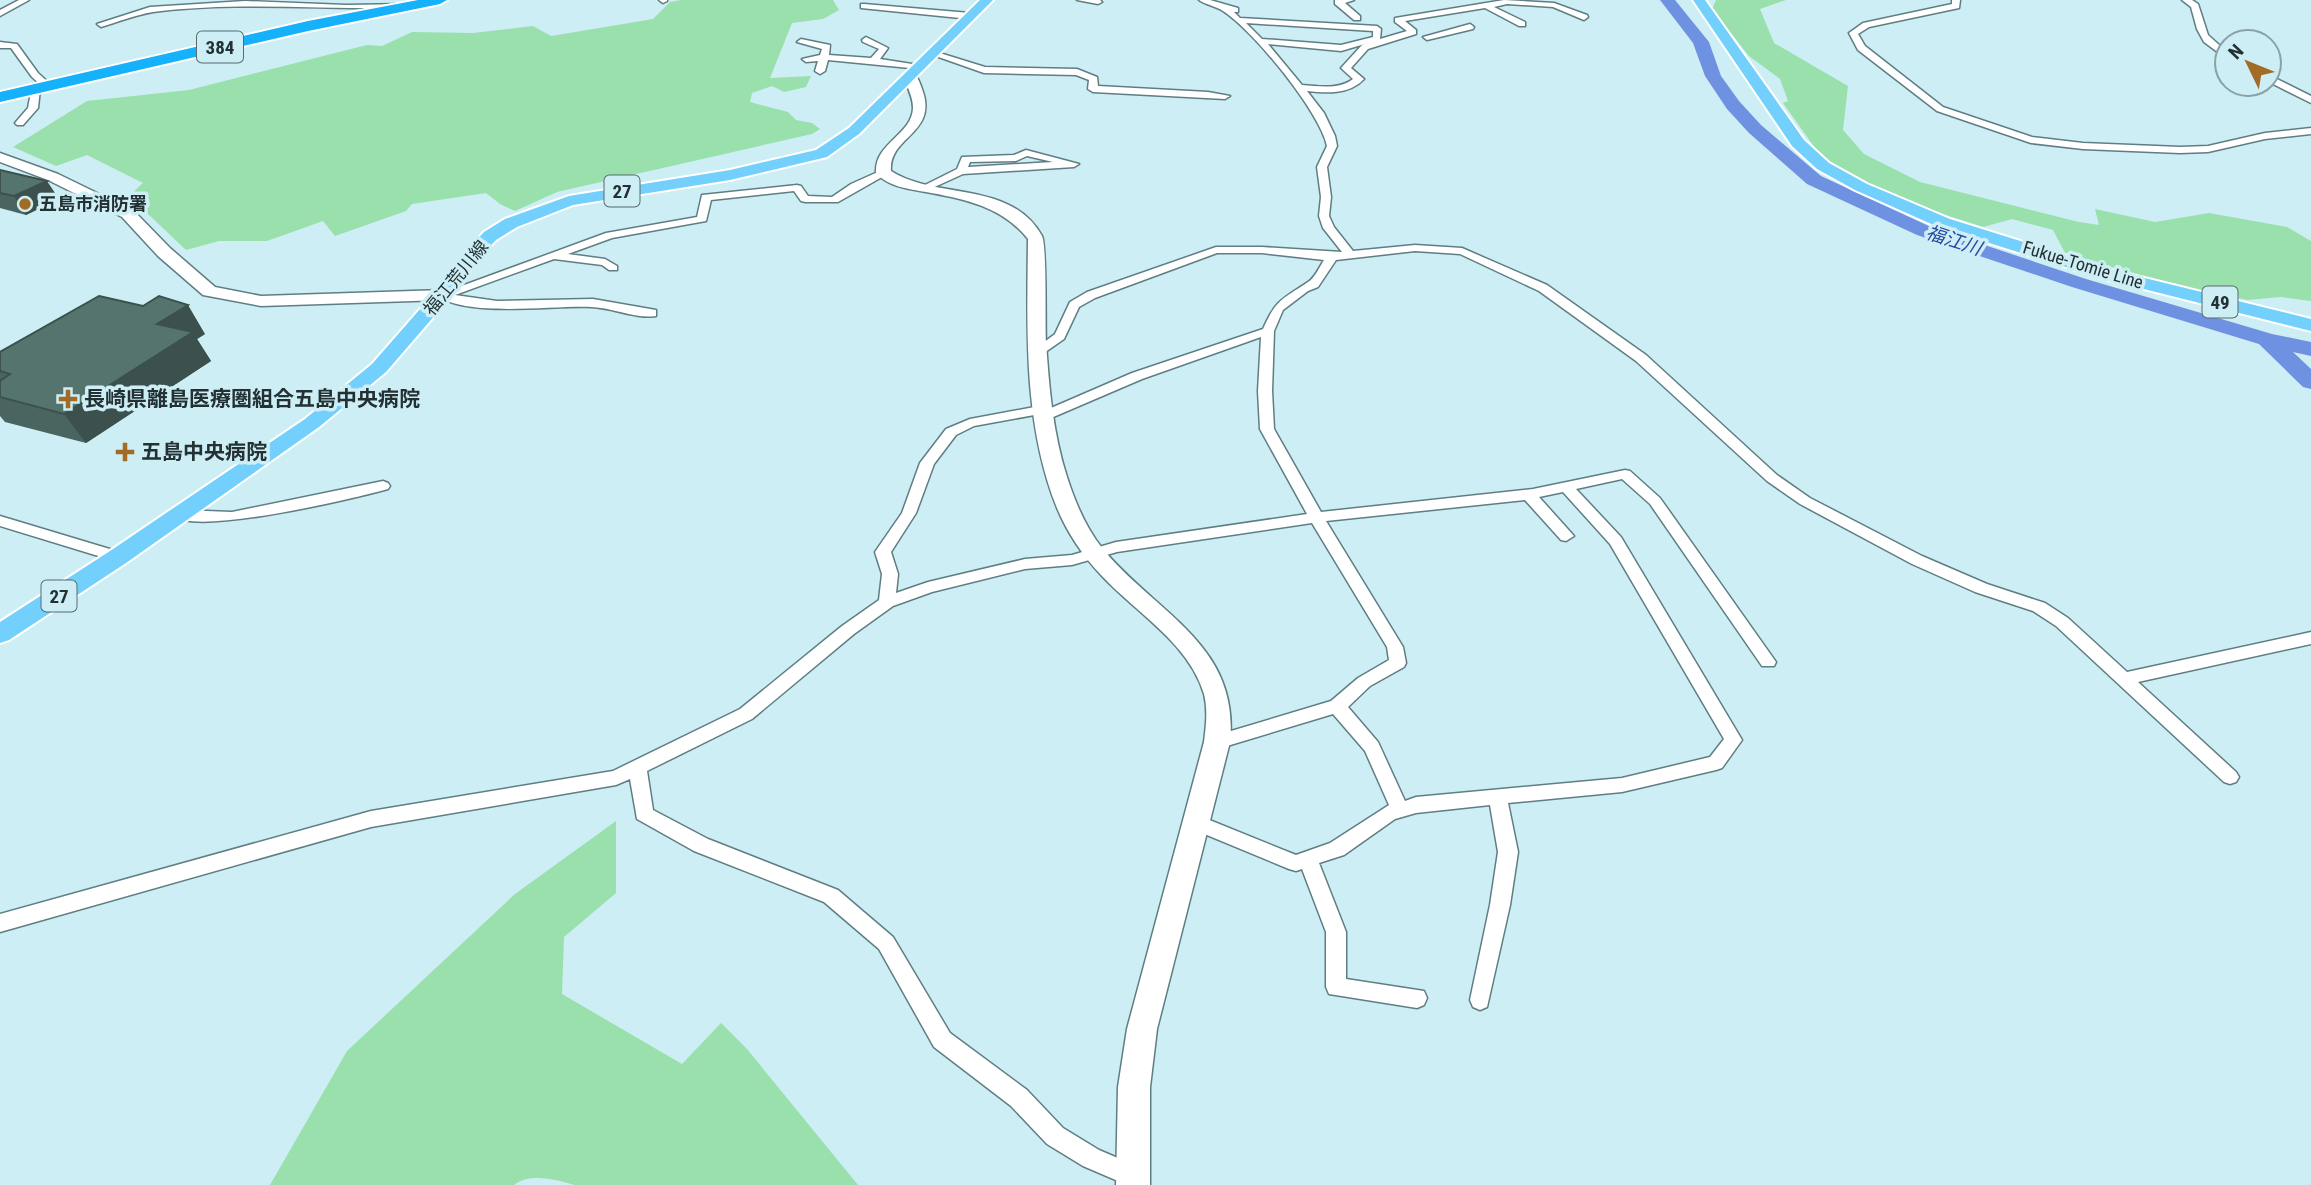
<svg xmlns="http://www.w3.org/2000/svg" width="2311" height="1185" viewBox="0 0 2311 1185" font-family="'Roboto Condensed','Noto Sans JP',sans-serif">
  <rect width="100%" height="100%" fill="#cdeef4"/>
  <!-- green -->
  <g fill="#99e0ad">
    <polygon points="681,0 833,0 839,10 823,19 792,23 770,78 811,76 806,87 784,92 772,86 752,93 750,102 788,112 796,120 812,123 820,129 812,134 557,192 515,211 500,204 486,193 412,204 406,211 335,236 323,221 267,241 219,241 186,250 129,196 143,183 87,155 56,166 13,147 87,101 189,90 367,45 382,46 412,32 473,33 533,26 551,36 653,19 670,2"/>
    <polygon points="1716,0 1786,0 1760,9 1774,43 1848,86 1843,130 1864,154 1920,182 2079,222 2099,225 2095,209 2155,222 2209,213 2287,227 2311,241 2311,301 2281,297 2247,300 2145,279 2065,253 2053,230 2012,219 1983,227 1901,201 1825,162 1783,103 1788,101 1780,79 1749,56 1712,9"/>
    <path d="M616 821V893L564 937 562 994 682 1064 721 1023 747 1049 858 1185H575C558 1180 530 1172 514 1185H270L347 1051 515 894Z"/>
  </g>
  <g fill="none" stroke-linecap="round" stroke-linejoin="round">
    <!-- river -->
    <polygon fill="#6f91e2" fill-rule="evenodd" points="1660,0 1675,0 1709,42 1721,76 1739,101 1761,125 1821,176 1931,227 2086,279 2272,334 2311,342 2311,356 2293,352 2311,369 2311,389 2303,387 2259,344 2072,287 1917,235 1807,184 1749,133 1727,109 1705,76 1693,43"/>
    <defs>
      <g id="street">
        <polygon points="19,0 29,0 0,16 0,10"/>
        <polygon points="659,0 667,0 667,1 663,3"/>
        <polygon points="1077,0 1100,0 1102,2 1098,4"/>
        <path d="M1199 0H1210L1238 8V12H1234L1240 18 1377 26 1381 29 1380 39 1407 31 1395 22V18L1504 0 1554 3 1587 15 1588 17 1584 20 1553 7 1507 4 1494 7 1525 22V26H1519L1485 8 1405 21 1416 30V34L1368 49 1351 68 1364 79C1349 95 1326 93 1307 91L1324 113 1335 136 1337 146 1327 167 1331 197 1329 216 1334 227 1353 251 1415 245 1462 248 1547 285 1646 355 1777 475 1810 498 1922 556 1987 584 2045 603 2068 618 2127 672 2311 632V644L2138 682 2236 772 2239 777 2236 782 2230 784 2224 782 2056 626 2033 611 1975 592 1912 564 1800 504 1767 481 1636 361 1539 291 1460 254 1415 251 1336 260 1318 287 1308 291 1283 310 1274 331 1272 391 1274 429 1321 512 1533 489 1625 470 1630 471 1660 498 1776 662 1774 666H1762L1650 504 1622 479 1576 489 1621 537 1742 740 1722 768 1716 770 1622 792 1508 803 1518 852 1510 905 1487 1007 1480 1010 1473 1007 1470 1000 1490 905 1498 852 1490 805 1416 813 1395 819 1344 855 1319 863 1346 932V979L1424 991 1427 998 1424 1005 1417 1008 1329 994 1326 987V932L1302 869 1296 871 1289 869 1190 828 1188 823 1190 818 1197 815 1296 855 1330 843 1389 805 1365 751 1333 714 1217 749 1211 747 1208 742 1211 737 1331 701 1358 678 1389 660 1387 647 1312 523 1117 552 1072 565 1025 569 932 592 893 606 854 634 752 719 647 771 653 810 708 839 838 890 893 937 950 1033 1027 1090 1063 1128 1099 1150 1141 1168 1145 1176 1141 1184H1125L1083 1166 1047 1144 1011 1106 934 1047 879 949 824 902 694 851 637 819 630 779 616 785 371 827 0 932V914L371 811 613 771 740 709 842 626 879 600 882 574 875 552 902 513 920 463 946 429 970 419 1045 405 1051 408 1132 373 1263 329C1276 299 1283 299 1308 282 1315 278 1320 266 1324 260L1262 253H1217L1095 298 1079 307 1064 339 1041 355H1033L1031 352 1055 334 1070 302 1087 292 1216 247H1262L1342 252 1323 228 1319 216 1321 197 1317 167 1327 146C1320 112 1253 30 1223 11 1216 6 1206 5 1199 0ZM1246 23 1373 31V37L1341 45 1262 39ZM1368 43 1362 45 1341 68 1353 79C1339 90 1319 86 1302 85L1268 44 1341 51ZM1261 337 1258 391 1260 429 1307 514 1116 542 1072 555 1025 559 928 582 896 593 898 574 891 552 916 513 934 464 956 435 974 426 1040 414 1041 418H1051L1142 379ZM1563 492 1610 544 1724 739 1710 757 1622 778 1416 797 1405 801 1378 742 1348 707 1370 686 1404 667 1406 663 1403 647 1326 521 1525 500 1561 540 1566 541 1574 536 1539 497Z"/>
        <polygon points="1335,0 1354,0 1345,3 1360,16 1360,20 1354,20 1335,4"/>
        <polygon points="1952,0 1960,0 1959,8 1869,27 1858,34 1865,46 1943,107 2032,137 2083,143 2180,147 2208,146 2265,133 2311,128 2311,134 2265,139 2208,152 2180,153 2083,149 2031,143 1937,111 1858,50 1849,33 1863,23 1952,4"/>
        <polygon points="2182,0 2192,0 2198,4 2208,35 2227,52 2227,59 2204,42 2197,29 2191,7"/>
        <path d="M245 1 346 5 410 4 414 6 410 8C324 10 238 1 153 12 135 15 118 22 101 27L97 24 150 7Z"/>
        <polygon points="864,4 970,13 974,16 970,19 861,8 861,4"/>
        <polygon points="1470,24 1474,27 1473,29 1427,40 1423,37"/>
        <polygon points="866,37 888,48 880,59 925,66 920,69 828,60 825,71 820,74 815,71 818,61 806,62 802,59 820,55 822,49 797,42 801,39 830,45 829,55 871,58 879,49 863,42 862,40"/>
        <polygon points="0,42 17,44 38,73 50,84 50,88 44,88 32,77 11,48 0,48"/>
        <polygon points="930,50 985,67 1077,69 1097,77 1098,86 1208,92 1230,96 1225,99 1093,92 1088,89 1089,80 1076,75 984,73 930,54"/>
        <polygon points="2269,75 2311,96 2311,103 2269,82"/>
        <polygon points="32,87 40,89 38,108 23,125 17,125 15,123 28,108"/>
        <path d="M1026 150 1079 164 1074 167 963 174 928 190 919 188 957 169 962 157 1014 155ZM1027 156 1053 162 968 167 970 162 1016 161Z"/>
        <path d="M880 171 889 173 838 202H805L801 201 794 191 711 200 706 221 612 238 568 254 605 259 617 266V270H609L602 265 554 259 455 295 497 301 593 299 656 310V316C636 319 613 308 592 307 554 305 465 318 437 295L606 233 697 217 702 195 797 185 801 186 808 196 832 197 851 184Z"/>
        <path d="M383 481 388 483 390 486 388 489C356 498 193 537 173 515L180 510 232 512Z"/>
        <polygon points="0,516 123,553 126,557 118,562 0,526"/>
      </g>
      <g id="secondary">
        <path d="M910 72C918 75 919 81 922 89 939 134 888 136 891 171 936 200 1011 180 1042 236 1047 245 1045 325 1046 342 1049 387 1053 434 1067 477 1075 502 1086 528 1102 548 1155 613 1240 644 1230 742L1157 1029 1150 1087V1185H1116L1118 1087 1127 1029 1204 742C1206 726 1208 710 1204 694 1189 643 1135 612 1101 575 1083 556 1067 532 1057 508 1023 424 1027 328 1028 239 1003 207 965 199 926 192 908 189 889 187 876 173 874 143 912 135 913 108 913 97 907 86 903 76Z"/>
        <polygon points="0,153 58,174 134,211 170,248 215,287 261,296 443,290 452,295 443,300 261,306 203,295 158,256 122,217 48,180 0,162"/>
      </g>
      <g id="primary">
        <polygon points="980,0 993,0 859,134 827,157 730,180 573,205 517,227 496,240 480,257 461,285 386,372 319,427 126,563 9,640 0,643 0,622 110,551 305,419 372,364 448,277 467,250 484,232 505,219 569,196 730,170 816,150 849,128"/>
        <polygon points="1693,0 1705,0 1804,140 1829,163 1867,184 1950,219 2116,271 2311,319 2311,331 2104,279 1938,227 1855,190 1817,169 1792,146"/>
      </g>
      <polygon id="highway" points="418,0 447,0 440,4 308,31 0,102 0,92 308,21"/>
    </defs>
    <!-- street casing -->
    <use href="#street" stroke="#5f7e83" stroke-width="3"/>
    <!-- secondary casing -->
    <use href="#secondary" stroke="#5f7e83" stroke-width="3"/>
    <!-- primary casing -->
    <use href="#primary" stroke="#fff" stroke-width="4"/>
    <!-- highway casing -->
    <use href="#highway" stroke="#fff" stroke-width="4"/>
    <!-- street -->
    <use href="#street" fill="#fff" fill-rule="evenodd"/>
    <!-- secondary -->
    <use href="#secondary" fill="#fff" fill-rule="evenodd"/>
    <!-- primary -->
    <use href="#primary" fill="#73d0fc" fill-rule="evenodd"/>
    <!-- highway -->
    <use href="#highway" fill="#15b1fa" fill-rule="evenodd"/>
  </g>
  <!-- wall -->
  <g fill="#4a645f">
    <polygon points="0,170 59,199 26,215 0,208"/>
    <polygon points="205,334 197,339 211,361 86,443 5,422 0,416 0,352"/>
  </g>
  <!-- shaded-wall -->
  <g fill="#3c514d">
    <polygon points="47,181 59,199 26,215 14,196"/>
    <polygon points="188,305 205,334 197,339 211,361 86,443 64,414 157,324"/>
  </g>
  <!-- building -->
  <g fill="#56746e" stroke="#3c514d" stroke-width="2">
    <polygon points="0,170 47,181 14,196 0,193"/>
    <polygon points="99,296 143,306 159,296 188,305 157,324 193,332 64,414 0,397 0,381 10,374 0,371 0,352"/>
  </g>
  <!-- markers -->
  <g fill="#a26b26" stroke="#cdeef4" stroke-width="2.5">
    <circle cx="25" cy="204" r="7"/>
    <path d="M64.5 388.5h7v7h7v7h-7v7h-7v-7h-7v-7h7z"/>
    <path d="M121.5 441.5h7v7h7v7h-7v7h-7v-7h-7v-7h7z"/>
  </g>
  <g text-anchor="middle" stroke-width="7" stroke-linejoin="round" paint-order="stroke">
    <!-- far-poi labels -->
    <g font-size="18" font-weight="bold" fill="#243134" stroke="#cdeef4" text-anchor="start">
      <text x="39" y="210">五島市消防署</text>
    </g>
    <!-- far-street labels -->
    <g font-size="18" fill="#243134" stroke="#cdeef4">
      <text transform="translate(2083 265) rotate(17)" y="6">Fukue-Tomie Line</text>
      <text transform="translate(456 278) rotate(-51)" y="6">福江荒川線</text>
    </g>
    <!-- shield labels -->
    <g fill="#cdeef4" stroke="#576a6e" stroke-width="2">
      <rect x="197" y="31.5" width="46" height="31" rx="5"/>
      <rect x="604.5" y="175.5" width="35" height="31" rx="5"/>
      <rect x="2202.5" y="286.5" width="35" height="31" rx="5"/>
      <rect x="41.5" y="580.5" width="35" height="31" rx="5"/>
    </g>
    <g font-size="19" font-weight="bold" fill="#243134">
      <text x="220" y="54">384</text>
      <text x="622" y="198">27</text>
      <text x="2220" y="309">49</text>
      <text x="59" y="603">27</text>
    </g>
    <!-- far-water labels -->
    <g font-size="19" font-style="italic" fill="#2747a5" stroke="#cdeef4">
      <text transform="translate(1954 240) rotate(18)" y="7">福江川</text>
    </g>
    <!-- poi labels -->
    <g font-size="21" font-weight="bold" fill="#243134" stroke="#cdeef4" text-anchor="start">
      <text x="84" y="406">長崎県離島医療圏組合五島中央病院</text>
      <text x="141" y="459">五島中央病院</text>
    </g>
  </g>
  <!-- north arrow -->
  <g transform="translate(2248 63) rotate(313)"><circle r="33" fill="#cdeef4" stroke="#89a2a7" stroke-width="2"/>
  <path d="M0-5L12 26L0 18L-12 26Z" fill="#a26b26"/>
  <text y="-10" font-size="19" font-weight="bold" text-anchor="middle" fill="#243134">N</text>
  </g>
</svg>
